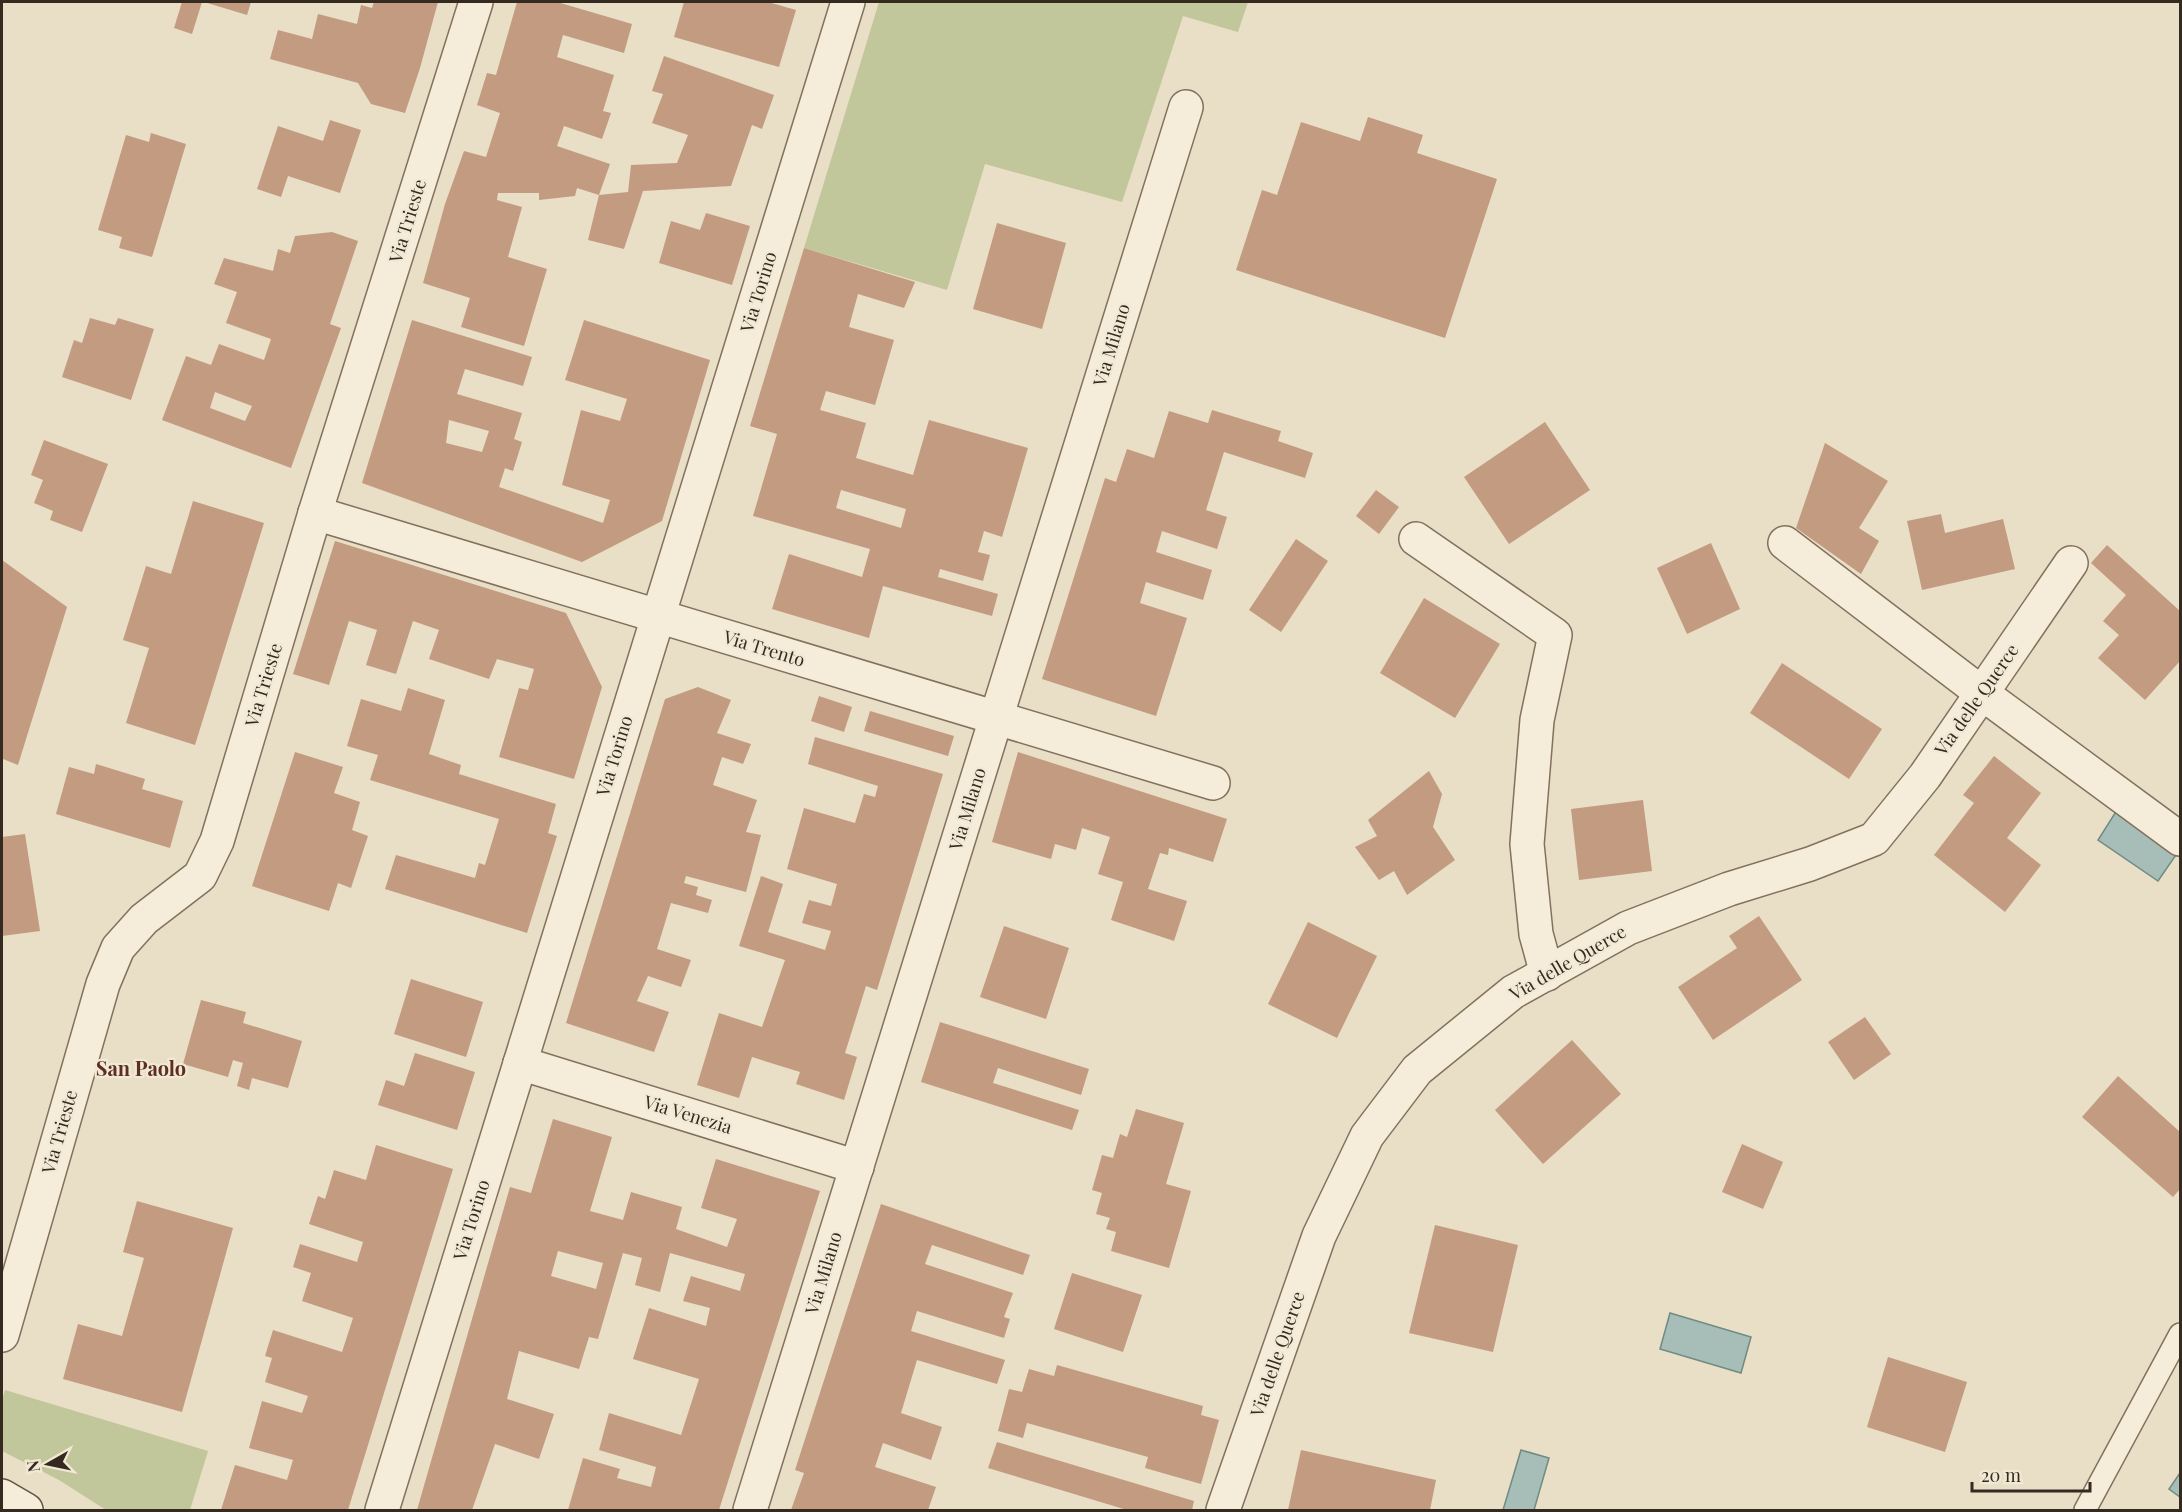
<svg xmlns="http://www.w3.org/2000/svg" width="2182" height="1512" viewBox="0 0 2182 1512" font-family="'Playfair Display',serif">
  <rect width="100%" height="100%" fill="#e9dec6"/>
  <!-- green -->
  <g fill="#c2c69b">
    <polygon points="879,2 1248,2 1238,32 1183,16 1122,202 985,164 947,290 804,248"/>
    <polygon points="5,1390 208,1451 190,1510 106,1510 59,1480 2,1451 2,1401"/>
  </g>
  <!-- water -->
  <g fill="#a7bdb7" stroke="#6f8b83" stroke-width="1.5">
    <polygon points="2117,810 2178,852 2158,881 2098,840"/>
    <polygon points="1670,1313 1751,1337 1741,1373 1660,1349"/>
    <polygon points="1521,1450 1549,1458 1534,1510 1503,1510"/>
    <polygon points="2180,1473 2180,1497 2169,1489"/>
  </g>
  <!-- building -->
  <g fill="#c39b80" fill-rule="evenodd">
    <polygon points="182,2 202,2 192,34 174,28"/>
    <polygon points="204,2 251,2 247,15"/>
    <polygon points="374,2 438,2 420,68 405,113 371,104 358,83 270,59 278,30 312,39 318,14 357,24 361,5 372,8"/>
    <polygon points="517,2 557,2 632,24 624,53 563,35 557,57 614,75 603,111 611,113 602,139 564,126 557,146 610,164 599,195 628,192 631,165 677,163 688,135 652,123 663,94 652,91 664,56 774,95 762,129 752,125 731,186 643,191 624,249 588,240 599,195 577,188 575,196 539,200 539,193 498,193 497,200 522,207 508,257 547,269 524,346 461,327 470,298 423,283 445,204 464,151 486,157 500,113 477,105 487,73 496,75"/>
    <polygon points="684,2 768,2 796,10 779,67 674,37"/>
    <polygon points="1368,117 1423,135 1417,153 1497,179 1445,338 1236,270 1262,190 1277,195 1301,122 1360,141"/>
    <polygon points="330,120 361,130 340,193 288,176 281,197 257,189 278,126 323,141"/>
    <polygon points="151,133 186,144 152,257 119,248 122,237 98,230 126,135 149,142"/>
    <polygon points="706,213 750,226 732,285 659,263 671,221 700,230"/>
    <polygon points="997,223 1066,243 1042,329 973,309"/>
    <path d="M332 232 358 241 330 324 341 328 291 468 162 420 186 356 211 365 219 344 264 360 271 339 226 323 237 292 214 284 224 258 273 271 278 249 290 253 295 236ZM215 392 252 406 245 421 210 408Z"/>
    <path d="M804 248 915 282 904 308 858 294 849 327 894 340 875 405 826 391 820 410 866 423 856 458 913 475 929 420 1028 448 1002 537 984 531 978 552 990 555 983 581 940 569 938 577 998 594 992 616 883 586 869 638 772 609 789 554 862 577 870 549 753 516 777 434 750 426ZM841 490 906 509 901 528 836 508Z"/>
    <polygon points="90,318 115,325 118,318 154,329 131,400 62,377 74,340 82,343"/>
    <path d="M412 320 532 357 523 386 465 369 457 394 522 413 514 439 522 442 513 471 505 468 499 487 603 523 610 500 562 485 581 410 620 421 627 399 565 380 584 320 710 360 662 521 582 562 362 483ZM449 420 489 431 482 452 446 443Z"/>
    <polygon points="1212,410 1281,431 1278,441 1313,453 1305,478 1224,452 1206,510 1227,517 1217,549 1162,531 1156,552 1212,570 1203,600 1146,582 1140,603 1187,618 1156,716 1042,679 1105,478 1116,482 1127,449 1154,458 1169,411 1208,423"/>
    <polygon points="1545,422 1590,490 1509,544 1464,477"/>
    <polygon points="44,440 108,464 82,532 50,520 53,511 34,503 43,480 31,475"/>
    <polygon points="1825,443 1888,481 1859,528 1879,541 1861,574 1796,528"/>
    <polygon points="1376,490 1399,507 1379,534 1356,516"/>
    <polygon points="193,501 264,523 195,745 126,723 149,648 123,640 146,566 171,574"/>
    <polygon points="1941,514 1945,533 2003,519 2015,569 1922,590 1907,521"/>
    <polygon points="1296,539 1328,561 1281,632 1249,610"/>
    <polygon points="335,541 566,613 602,687 574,779 499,757 519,688 528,690 534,669 497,659 489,679 429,659 439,630 413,621 396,674 366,665 377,630 349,621 329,685 293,674"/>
    <polygon points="1711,543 1740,609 1687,634 1657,568"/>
    <polygon points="2107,545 2180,611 2180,661 2145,700 2098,658 2119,635 2103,621 2126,595 2091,563"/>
    <polygon points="2,560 67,607 18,765 3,759 2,754"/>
    <polygon points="1424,598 1500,644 1455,718 1380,673"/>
    <polygon points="1782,663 1882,729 1849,779 1750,713"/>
    <polygon points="698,687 731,700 717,733 751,744 743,764 722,757 713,785 757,800 746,832 761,835 746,892 686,876 684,883 698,887 696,895 712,900 708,913 671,903 657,949 691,960 681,987 648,976 637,1001 669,1012 654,1052 566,1023 665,699"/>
    <polygon points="408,688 445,700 429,754 461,765 459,774 556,804 548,833 557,836 527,933 385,889 396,855 475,878 479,863 485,865 499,819 370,780 378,755 347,746 361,699 401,711"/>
    <polygon points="819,696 852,707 844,732 811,721"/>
    <polygon points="870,711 954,736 948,756 864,731"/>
    <polygon points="815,737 943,774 877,990 866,986 845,1053 857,1057 844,1100 796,1084 800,1072 752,1057 739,1098 697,1085 719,1013 762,1027 785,960 739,946 761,876 783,884 768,932 825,950 831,931 802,923 809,900 831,906 837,884 787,869 804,808 855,823 864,794 875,797 878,786 808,764"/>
    <polygon points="295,752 343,767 334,793 360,802 352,830 368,836 351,888 338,883 329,911 252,886"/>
    <polygon points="1018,752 1227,819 1213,862 1169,848 1168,855 1160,853 1148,889 1187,901 1174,941 1111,920 1123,882 1098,874 1110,837 1082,828 1076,850 1055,844 1051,859 992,842"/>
    <polygon points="1994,756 2041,793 2007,838 2041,865 2005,912 1934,855 1974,803 1963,795"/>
    <polygon points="96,764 145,779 142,789 183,801 170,848 56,814 69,767 94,774"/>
    <polygon points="1429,771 1442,794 1433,827 1455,860 1407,895 1394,871 1379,880 1355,847 1377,836 1368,820"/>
    <polygon points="1643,800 1652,871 1579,880 1571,809"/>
    <polygon points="25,834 40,931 2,936 2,837"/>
    <polygon points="1759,916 1802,980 1713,1040 1678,987 1737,948 1729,936"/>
    <polygon points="1308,922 1377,956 1337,1038 1268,1004"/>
    <polygon points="1004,926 1069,948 1046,1019 980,997"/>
    <polygon points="411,979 483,1002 466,1057 394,1034"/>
    <polygon points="201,1000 246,1012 243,1023 302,1041 288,1088 252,1078 249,1090 237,1086 243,1063 233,1060 228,1077 183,1064"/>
    <polygon points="1865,1017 1891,1054 1854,1080 1828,1042"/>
    <polygon points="940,1022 1089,1069 1081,1095 998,1068 993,1083 1079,1110 1072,1130 921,1082"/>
    <polygon points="1572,1040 1621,1094 1543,1164 1495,1110"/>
    <polygon points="415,1053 475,1072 457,1130 378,1105 386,1080 404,1086"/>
    <polygon points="2118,1076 2180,1132 2180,1189 2173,1197 2082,1117"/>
    <polygon points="1136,1109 1184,1123 1166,1184 1191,1191 1169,1268 1111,1251 1116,1232 1106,1229 1110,1218 1096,1214 1102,1193 1092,1190 1102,1155 1113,1158 1120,1134 1127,1137"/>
    <path d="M553 1119 612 1137 590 1211 623 1220 631 1192 682 1207 676 1229 727 1247 737 1219 701 1208 716 1159 820 1191 719 1510H568L583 1458 620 1469 617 1478 651 1487 656 1467 599 1450 609 1413 681 1435 699 1379 633 1359 649 1308 706 1326 710 1308 683 1301 691 1276 740 1291 745 1274 670 1253 660 1292 635 1285 642 1258 623 1253 598 1339 589 1337 579 1369 519 1351 507 1399 554 1414 539 1459 495 1444 472 1510H417L510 1187 531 1193ZM558 1251 603 1263 596 1289 551 1276Z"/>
    <polygon points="1742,1144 1783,1162 1763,1209 1722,1192"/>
    <polygon points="376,1145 453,1169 348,1510 221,1510 235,1465 287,1480 293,1460 249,1448 262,1401 302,1413 308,1396 265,1382 272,1358 265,1356 273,1330 342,1352 353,1318 302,1301 311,1273 293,1267 300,1244 357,1262 363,1242 309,1224 318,1196 325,1199 334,1170 366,1180"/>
    <polygon points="137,1201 233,1228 182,1412 63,1379 78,1324 122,1336 144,1258 123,1252"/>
    <polygon points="881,1204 1030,1255 1023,1275 932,1245 925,1264 1013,1293 1004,1317 1010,1319 1004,1338 917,1311 911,1331 1005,1360 997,1384 917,1360 901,1413 942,1427 931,1460 883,1443 875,1467 936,1487 928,1510 791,1510 804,1473 795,1470"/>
    <polygon points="1435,1225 1518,1245 1493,1352 1409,1333"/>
    <polygon points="1072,1273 1142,1295 1123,1352 1054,1329"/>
    <polygon points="1888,1357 1967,1382 1945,1452 1867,1427"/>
    <polygon points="1057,1365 1203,1406 1201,1415 1219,1420 1201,1484 1145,1468 1148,1457 1027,1423 1023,1438 998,1431 1009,1389 1022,1392 1029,1369 1054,1376"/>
    <polygon points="997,1442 1194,1501 1192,1510 1127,1510 988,1468"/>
    <polygon points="1301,1450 1436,1480 1430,1510 1288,1510"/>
  </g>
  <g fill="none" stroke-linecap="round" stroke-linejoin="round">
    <defs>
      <polyline id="service" points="2085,1510 2180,1334"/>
      <g id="minor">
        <polyline points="315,513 1213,783"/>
        <polyline points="1416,539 1555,635 1537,720 1527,844 1536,934 1547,974"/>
        <polyline points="1785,543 1983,694 2180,839"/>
        <polyline points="520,1063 857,1167"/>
        <polyline points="2,1335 103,984 118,948 144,919 200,876 217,841 315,513 476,2"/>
        <polyline points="382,1510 848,2"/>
        <polyline points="750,1510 1186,107"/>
        <polyline points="1223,1510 1319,1236 1367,1136 1417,1070 1513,992 1628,928 1729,889 1810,864 1874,839 1925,776 2071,563"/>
      </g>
      <polyline id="secondary" points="2,1496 26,1510"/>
    </defs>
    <!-- service casing -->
    <use href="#service" stroke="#83715e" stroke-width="24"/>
    <!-- minor casing -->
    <use href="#minor" stroke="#83715e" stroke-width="36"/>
    <!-- secondary casing -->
    <use href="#secondary" stroke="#655241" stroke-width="36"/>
    <!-- service -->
    <use href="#service" stroke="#f5ecd9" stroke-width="21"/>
    <!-- minor -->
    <use href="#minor" stroke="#f5ecd9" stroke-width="33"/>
    <!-- secondary -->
    <use href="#secondary" stroke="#f5ecd9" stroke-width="33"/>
  </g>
  <g text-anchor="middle" stroke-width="4.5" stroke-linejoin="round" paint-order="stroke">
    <!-- street labels -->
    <g font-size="18" fill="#352a20" stroke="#f2e9d5">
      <text transform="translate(408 221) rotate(-73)" y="6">Via Trieste</text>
      <text transform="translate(759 292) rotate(-73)" y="6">Via Torino</text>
      <text transform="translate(1112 345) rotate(-73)" y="6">Via Milano</text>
      <text transform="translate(764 649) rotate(17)" y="6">Via Trento</text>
      <text transform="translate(264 685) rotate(-73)" y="6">Via Trieste</text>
      <text transform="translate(1977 700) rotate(-55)" y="6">Via delle Querce</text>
      <text transform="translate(615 756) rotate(-73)" y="6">Via Torino</text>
      <text transform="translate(968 809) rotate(-73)" y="6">Via Milano</text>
      <text transform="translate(1568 963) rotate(-30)" y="6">Via delle Querce</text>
      <text transform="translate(688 1115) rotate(17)" y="6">Via Venezia</text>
      <text transform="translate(60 1132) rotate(-74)" y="6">Via Trieste</text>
      <text transform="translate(472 1220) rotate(-73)" y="6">Via Torino</text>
      <text transform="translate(824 1273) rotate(-73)" y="6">Via Milano</text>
      <text transform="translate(1278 1354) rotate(-71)" y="6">Via delle Querce</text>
    </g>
    <!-- neighbourhood labels -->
    <g font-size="20" font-weight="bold" fill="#5d2f24" stroke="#f2e9d5">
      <text x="141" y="1076">San Paolo</text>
    </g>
  </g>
  <!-- border -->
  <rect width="2182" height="1512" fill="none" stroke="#352a20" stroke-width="6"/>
  <!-- north arrow -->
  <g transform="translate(48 1464) rotate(261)" stroke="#f2e9d5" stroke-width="4.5" paint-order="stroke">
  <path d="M0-4.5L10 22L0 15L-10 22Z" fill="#352a20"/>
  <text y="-9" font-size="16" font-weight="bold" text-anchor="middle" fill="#352a20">N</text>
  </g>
  <!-- scale -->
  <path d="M1972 1482v9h118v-9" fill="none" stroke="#352a20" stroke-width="3"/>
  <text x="1981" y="1482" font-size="18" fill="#352a20" stroke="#f2e9d5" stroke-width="4.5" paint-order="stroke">20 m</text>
</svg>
